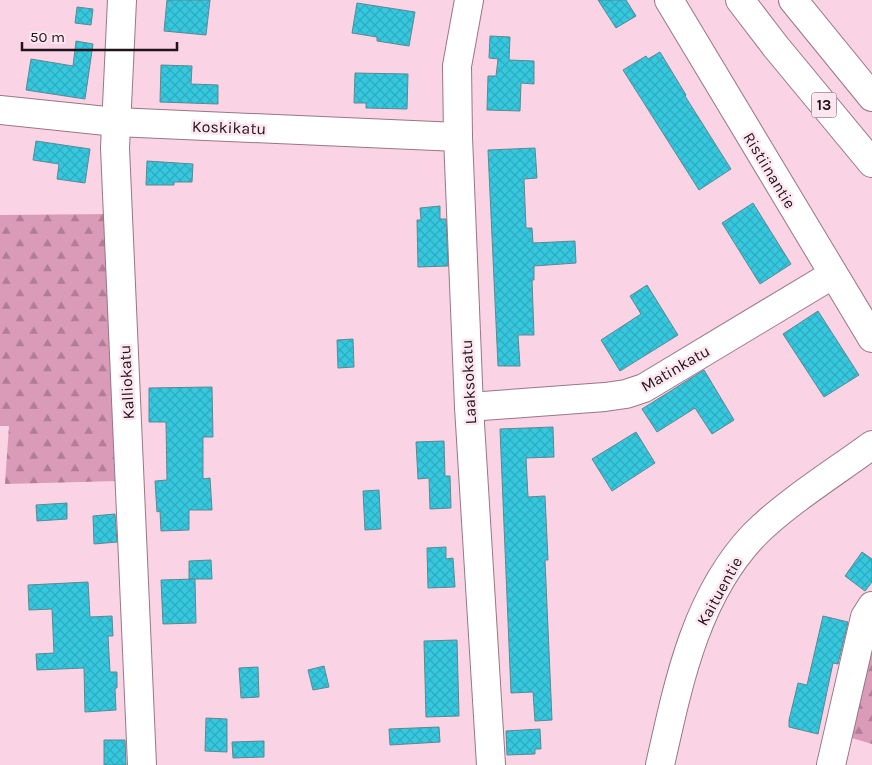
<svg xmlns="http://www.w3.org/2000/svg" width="872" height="765" viewBox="0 0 872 765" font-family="Karla,sans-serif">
  <defs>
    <pattern id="forest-firs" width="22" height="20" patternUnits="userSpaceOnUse" patternTransform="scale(1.25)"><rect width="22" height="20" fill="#d99bb8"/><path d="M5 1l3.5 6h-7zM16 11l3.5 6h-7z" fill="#b07d95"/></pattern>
    <pattern id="building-cross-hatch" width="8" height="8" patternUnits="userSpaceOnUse" patternTransform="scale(1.25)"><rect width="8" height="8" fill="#35c8df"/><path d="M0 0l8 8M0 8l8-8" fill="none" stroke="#2fabbf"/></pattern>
  </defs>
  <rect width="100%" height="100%" fill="#fad4e5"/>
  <!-- forest -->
  <g fill="url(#forest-firs)">
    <polygon points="109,214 118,481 5,484 9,426 0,426 0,215"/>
    <polygon points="872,645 872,744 852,738"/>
  </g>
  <!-- building -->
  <g fill="url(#building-cross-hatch)" stroke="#5e8890">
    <polygon points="167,0 210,0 206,35 164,31"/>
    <polygon points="598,0 626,0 636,16 616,28"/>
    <polygon points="357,3 415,12 409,46 377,41 377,37 352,33"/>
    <polygon points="77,7 93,9 91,25 75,23"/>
    <polygon points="490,36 510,37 509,60 534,61 534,84 521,83 520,111 487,110 488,76 496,76 498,59 499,59 489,58"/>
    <polygon points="76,41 93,44 85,99 26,90 31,59 73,66"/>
    <polygon points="660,52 686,95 685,96 731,169 699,190 623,70 646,56 648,59"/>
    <polygon points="161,65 192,66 191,84 218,85 218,104 160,102"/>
    <polygon points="355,73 408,74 407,109 366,108 366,103 354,103"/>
    <polygon points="36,141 90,149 85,183 57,179 59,164 33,160"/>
    <polygon points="535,148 537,178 524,179 526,228 532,228 533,243 575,241 576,263 534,266 534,280 532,280 534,335 518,335 520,366 498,366 488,150"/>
    <polygon points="147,161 193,164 192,182 174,182 174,185 146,185"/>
    <polygon points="753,203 791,264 760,284 722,223"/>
    <polygon points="440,206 440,219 446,219 448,266 418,267 417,220 421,220 420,208"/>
    <polygon points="647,285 678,335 620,371 601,340 641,314 630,296"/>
    <polygon points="818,311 859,375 824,397 783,334"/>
    <polygon points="353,339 354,367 338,368 337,340"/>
    <polygon points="704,370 734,420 712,434 695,408 657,432 642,409"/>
    <polygon points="212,387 213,437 203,437 203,479 210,478 212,510 189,510 189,530 161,531 160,511 157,512 155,481 167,480 166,422 149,422 149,388"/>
    <polygon points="553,427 554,457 526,458 528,497 545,496 548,560 545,560 552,720 535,721 533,692 511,693 500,429"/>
    <polygon points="636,432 655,463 612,491 592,459"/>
    <polygon points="444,441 445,476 450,476 451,508 430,509 429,478 418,479 416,442"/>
    <polygon points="379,490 381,529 365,530 363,491"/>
    <polygon points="67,503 67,519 37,521 36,505"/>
    <polygon points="115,514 117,542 94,544 93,516"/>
    <polygon points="446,547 446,559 453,558 455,587 428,588 427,548"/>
    <polygon points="862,552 872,559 872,582 865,591 845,576"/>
    <polygon points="211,560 212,579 189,579 189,561"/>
    <polygon points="195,579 196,623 163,624 161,580"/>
    <polygon points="88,582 90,617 112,616 113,636 108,636 110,672 117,672 117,688 115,688 116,710 85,712 84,668 37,670 36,654 54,653 52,609 29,610 28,585"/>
    <polygon points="823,616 848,622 838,664 833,663 818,734 789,727 789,720 798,683 807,685"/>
    <polygon points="457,640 459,716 426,717 424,641"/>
    <polygon points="324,666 329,687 313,690 308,670"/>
    <polygon points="258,667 259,697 241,698 239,668"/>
    <polygon points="206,718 227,719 227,752 205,751"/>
    <polygon points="439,727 440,742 390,745 389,729"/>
    <polygon points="540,729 541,749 535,749 535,754 507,755 506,731"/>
    <polygon points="104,740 125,740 126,765 104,765"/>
    <polygon points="264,741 264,757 233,758 232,742"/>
  </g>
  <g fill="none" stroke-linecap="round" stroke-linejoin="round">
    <defs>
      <g id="minor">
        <polyline points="122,0 115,148 142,765"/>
        <polyline points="469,0 457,66 458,137 469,407 491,765"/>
        <polyline points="669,0 872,338"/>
        <polyline points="0,110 116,122 458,137"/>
        <polyline points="469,407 605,397 626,394 644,388 832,275"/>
        <path d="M660 765C678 685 695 597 754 535 787 502 834 473 872 445"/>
        <polyline points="831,765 865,617 872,606"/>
      </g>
      <g id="highway">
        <polyline points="740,0 776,47 872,163"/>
        <polyline points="793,0 872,97"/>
      </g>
    </defs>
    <!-- minor casing -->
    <use href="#minor" stroke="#987686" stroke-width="30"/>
    <!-- highway casing -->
    <use href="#highway" stroke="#987686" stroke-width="30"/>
    <!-- minor -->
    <use href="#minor" stroke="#fff" stroke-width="28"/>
    <!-- highway -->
    <use href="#highway" stroke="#fff" stroke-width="28"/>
  </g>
  <g text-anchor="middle" stroke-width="5" stroke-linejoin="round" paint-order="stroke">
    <!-- shield labels -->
    <rect fill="#fde6f0" stroke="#62525a" stroke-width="1" x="811.5" y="92.5" width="25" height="25" rx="4"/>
    <g font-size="15" font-weight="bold" fill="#201319">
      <text x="824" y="110">13</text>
    </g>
    <!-- street labels -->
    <g font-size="16" fill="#201319" stroke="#fde6f0">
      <text transform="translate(229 127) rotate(2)" y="6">Koskikatu</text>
      <text transform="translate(770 170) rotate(59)" y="6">Ristiinantie</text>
      <text transform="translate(675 368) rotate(-30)" y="6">Matinkatu</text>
      <text transform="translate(126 382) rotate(-93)" y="6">Kalliokatu</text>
      <text transform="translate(468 382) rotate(-93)" y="6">Laaksokatu</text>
      <text transform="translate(719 591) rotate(-61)" y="6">Kaituentie</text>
    </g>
  </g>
  <!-- scale -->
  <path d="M22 42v8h155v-8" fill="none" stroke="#201319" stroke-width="2.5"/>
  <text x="30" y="42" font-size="15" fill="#201319" stroke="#fde6f0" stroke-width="4" paint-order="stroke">50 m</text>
</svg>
